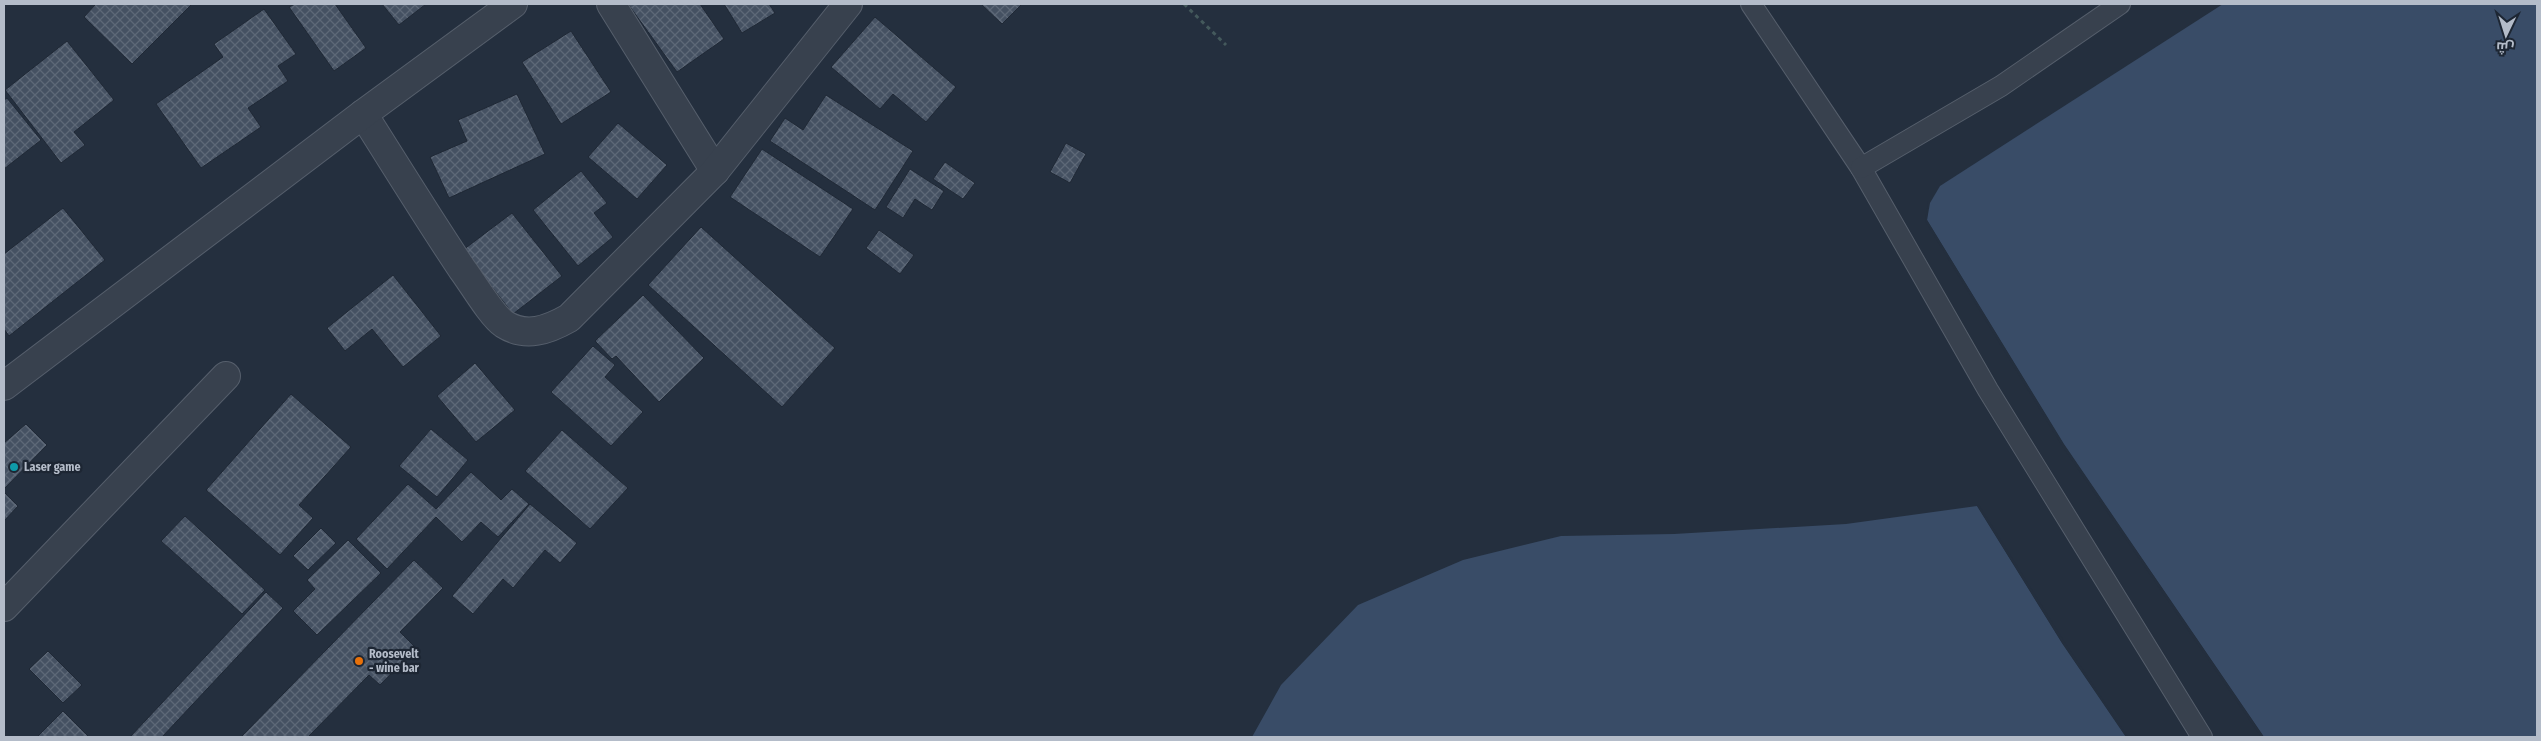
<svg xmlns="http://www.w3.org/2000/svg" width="2541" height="741" viewBox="0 0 2541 741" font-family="'Fira Sans Condensed',Cairo,sans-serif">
  <defs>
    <pattern id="building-cross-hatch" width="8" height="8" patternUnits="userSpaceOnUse" patternTransform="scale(1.25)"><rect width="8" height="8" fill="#455162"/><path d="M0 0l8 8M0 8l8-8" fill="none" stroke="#5d6877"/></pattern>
  </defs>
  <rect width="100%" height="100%" fill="#242f3e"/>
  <!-- water -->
  <g fill="#394c67">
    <polygon points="2223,4 2537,4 2537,737 2264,737 2064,445 1927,220 1930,203 1940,186"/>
    <polygon points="1977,506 2062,643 2126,737 1252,737 1281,685 1358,605 1463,560 1561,536 1674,534 1846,524"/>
  </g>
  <!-- pier -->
  <g fill="#242f3e">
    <polygon points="1928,201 1927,220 2064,444 2264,737 2261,737 2062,446 1925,221"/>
    <polygon points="1976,504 1979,505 2064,641 2128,737 2126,737 2062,643"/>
  </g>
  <!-- building -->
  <g fill="url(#building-cross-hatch)" stroke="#1f2835">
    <polygon points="96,4 192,4 132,64 84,17"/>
    <polygon points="295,4 335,4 366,48 334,71 289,7"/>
    <polygon points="382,4 426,4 399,25"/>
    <polygon points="628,4 700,4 724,39 677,72"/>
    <polygon points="724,4 769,4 775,13 742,33"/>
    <polygon points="981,4 1022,4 1002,24"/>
    <polygon points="264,9 296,54 278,66 288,81 248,108 261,127 201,168 156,104 223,57 214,44"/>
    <polygon points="875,17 956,87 926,122 893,94 880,109 831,67"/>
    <polygon points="571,31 611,92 561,124 522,62"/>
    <polygon points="67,41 114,100 74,132 85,145 61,163 5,90"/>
    <polygon points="517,94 545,154 449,198 430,157 467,141 458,120"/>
    <polygon points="826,95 913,151 875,210 770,141 785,118 803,130"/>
    <polygon points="7,98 41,140 4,169 4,100"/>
    <polygon points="618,123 667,165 637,199 588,157"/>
    <polygon points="1066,143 1086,154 1070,183 1050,172"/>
    <polygon points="762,149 853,209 820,257 730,197"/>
    <polygon points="945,162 975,183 963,199 933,179"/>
    <polygon points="910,169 944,191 932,210 915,199 903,218 886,207"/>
    <polygon points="581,171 607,203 594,213 613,237 578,266 533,210"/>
    <polygon points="63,208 105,260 9,336 4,329 4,254"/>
    <polygon points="512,213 562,276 513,314 463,250"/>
    <polygon points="701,227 835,348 782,407 648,285"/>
    <polygon points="879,230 914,255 900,274 866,248"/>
    <polygon points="393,275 441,336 403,367 372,329 345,351 327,328"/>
    <polygon points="643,295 704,358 659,402 616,356 612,359 595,341"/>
    <polygon points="593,346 615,365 605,377 643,412 611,446 551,392"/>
    <polygon points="475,363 515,410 476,442 437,396"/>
    <polygon points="291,394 351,447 299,505 313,518 280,555 206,490"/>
    <polygon points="26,424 47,445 4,489 4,443"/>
    <polygon points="431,429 468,460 437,497 399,466"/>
    <polygon points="562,430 628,488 590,529 525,471"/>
    <polygon points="471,472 501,500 512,489 529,504 498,537 481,522 462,542 436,517 387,569 356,539 408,484 436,509"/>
    <polygon points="4,492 18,506 4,521"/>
    <polygon points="530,504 577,543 560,563 545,550 513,588 503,579 473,614 452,596"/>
    <polygon points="185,516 265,590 242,614 161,541"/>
    <polygon points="321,528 336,543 308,570 293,556"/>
    <polygon points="348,540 381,573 317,635 293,611 315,589 307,580"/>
    <polygon points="414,560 443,588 400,632 416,648 380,685 369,675 308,737 241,737"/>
    <polygon points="266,592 283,608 162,737 130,737"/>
    <polygon points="48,651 82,685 63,703 29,669"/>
    <polygon points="63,711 89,737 39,737 38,736"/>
  </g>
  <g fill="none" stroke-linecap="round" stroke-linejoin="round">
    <defs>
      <g id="lane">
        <polyline points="1751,4 1861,168 1988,390 2202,737"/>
        <polyline points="1861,168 2001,86 2120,4"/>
      </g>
      <g id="street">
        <polyline points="611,4 715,171"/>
        <path d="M363 114C396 166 428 218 462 269 472 282 491 315 504 324 526 338 548 330 569 318L715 171 848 4"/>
        <polyline points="4,386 363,114 513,4"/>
        <polyline points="4,607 226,376"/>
      </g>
    </defs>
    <!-- lane casing -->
    <use href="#lane" stroke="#565f6c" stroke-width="22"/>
    <!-- street casing -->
    <use href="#street" stroke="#565f6c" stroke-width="30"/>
    <!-- path -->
    <polyline stroke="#44595c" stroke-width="3" stroke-dasharray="4 4" stroke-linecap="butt" points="1184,4 1226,45"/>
    <!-- lane -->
    <use href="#lane" stroke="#38414e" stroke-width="20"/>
    <!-- street -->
    <use href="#street" stroke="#38414e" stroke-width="28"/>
  </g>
  <!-- markers -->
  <circle fill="#0f9aa8" stroke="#1d2633" stroke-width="2" cx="14" cy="467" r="5"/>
  <circle fill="#e8710a" stroke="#1d2633" stroke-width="2" cx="359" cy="661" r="5"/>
  <g text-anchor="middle" stroke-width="4.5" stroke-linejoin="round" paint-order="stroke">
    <!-- poi labels -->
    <g font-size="12" font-weight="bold" fill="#b4bcc9" stroke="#1d2633" text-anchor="start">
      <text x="24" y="471">Laser game</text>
      <text x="369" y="658">Roosevelt<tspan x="369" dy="14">- wine bar</tspan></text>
    </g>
  </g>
  <!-- border -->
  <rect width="2541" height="741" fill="none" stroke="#b4bcc9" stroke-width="10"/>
  <!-- north arrow -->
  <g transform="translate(2506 35) rotate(184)" stroke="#1d2633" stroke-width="4" paint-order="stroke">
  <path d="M0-4L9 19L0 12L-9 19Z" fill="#b4bcc9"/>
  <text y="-8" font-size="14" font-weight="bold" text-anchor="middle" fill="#b4bcc9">ش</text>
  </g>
</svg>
